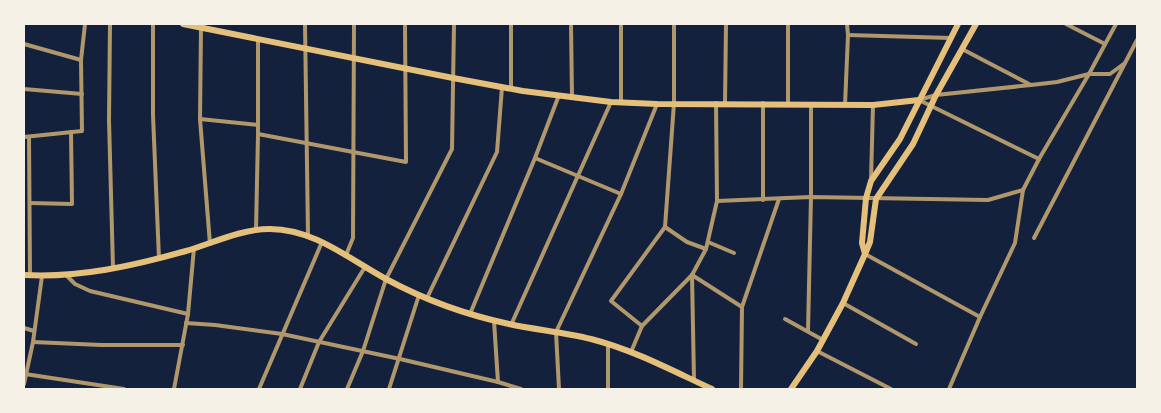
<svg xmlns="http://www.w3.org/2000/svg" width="1161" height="413" viewBox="0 0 1161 413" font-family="Ubuntu,sans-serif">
  <rect width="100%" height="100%" fill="#14213d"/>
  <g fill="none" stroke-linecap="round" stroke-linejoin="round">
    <!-- minor -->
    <g stroke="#b1986c" stroke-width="4">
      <polyline points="110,24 109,120 113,268"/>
      <polyline points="153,24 153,115 159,259"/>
      <polyline points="203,24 201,28 200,119 210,244"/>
      <polyline points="305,24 308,235"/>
      <polyline points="571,24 572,97"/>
      <polyline points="788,24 788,103"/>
      <polyline points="1066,24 1105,44"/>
      <polyline points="848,35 951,38"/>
      <polyline points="24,44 81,60"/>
      <polyline points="962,49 1031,85"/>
      <polyline points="511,88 511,24"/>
      <polyline points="24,89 82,94"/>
      <polyline points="919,100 936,95 1031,85 1057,82 1089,74 1110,74 1125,63"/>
      <polyline points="919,100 1039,159"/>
      <polyline points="621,103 621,24"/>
      <polyline points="725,103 726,24"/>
      <polyline points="763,103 763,200"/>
      <polyline points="845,105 848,35 847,24"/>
      <polyline points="200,119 258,125"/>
      <polyline points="258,134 406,162 405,24"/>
      <polyline points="24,137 82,131 81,60 85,24"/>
      <polyline points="29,137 30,276"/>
      <polyline points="535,158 621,194"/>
      <polyline points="871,180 873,105"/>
      <polyline points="717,201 811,197 988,200 1023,190"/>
      <polyline points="30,203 72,204 71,132"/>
      <polyline points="665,227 674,103 674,24"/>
      <polyline points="665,227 687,242 706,249"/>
      <polyline points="256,230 258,134 258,39"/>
      <polyline points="1034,238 1137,40"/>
      <polyline points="708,242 734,253"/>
      <polyline points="865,254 980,317"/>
      <polyline points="346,255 353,238 354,24"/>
      <polyline points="66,275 75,284 90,291 188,314"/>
      <polyline points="692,275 694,380"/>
      <polyline points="692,275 742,307"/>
      <polyline points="427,298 497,152 502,87"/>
      <polyline points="843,303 916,344"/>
      <polyline points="470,314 535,158 559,95"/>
      <polyline points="785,319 823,340"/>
      <polyline points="494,321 498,382"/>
      <polyline points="186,323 215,325 282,334 400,359 498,382 521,389"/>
      <polyline points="511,325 611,102"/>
      <polyline points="642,326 611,301 665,227"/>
      <polyline points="24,328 34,331"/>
      <polyline points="808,331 811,197 811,104"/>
      <polyline points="33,342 101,345 183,345"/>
      <polyline points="608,344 608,389"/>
      <polyline points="817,351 891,389"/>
      <polyline points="631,352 642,326 692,275 706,249 717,201 716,103"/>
      <polyline points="25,374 124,389"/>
      <polyline points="24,384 33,342 42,276"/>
      <polyline points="174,389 188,314 194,248"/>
      <polyline points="259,389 322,242"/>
      <polyline points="300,389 319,342 365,267"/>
      <polyline points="347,389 363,351 386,279 452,149 454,24"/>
      <polyline points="389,389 419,295"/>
      <polyline points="559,389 556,332 621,194 657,104"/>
      <polyline points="741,389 742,307 779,199"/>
      <polyline points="949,389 980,317 1015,243 1023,190 1039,159 1089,74 1116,24"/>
    </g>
    <!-- secondary -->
    <g stroke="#e5c07b" stroke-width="6">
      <polyline points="183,24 453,78 523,91 611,102 657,104 873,105 919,100"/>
      <polyline points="865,254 862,243 866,198 871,181 900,139 958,24"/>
      <path d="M24 275C79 278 133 266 186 251 213 243 241 229 270 229 314 229 349 259 386 279 423 299 467 315 509 324 536 330 564 332 591 339 634 350 673 371 712 389"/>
      <polyline points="791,389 817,351 843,303 865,254 870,242 876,199 913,144 936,95 976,24"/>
    </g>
  </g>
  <!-- border -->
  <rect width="1161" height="413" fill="none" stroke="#f6f1e7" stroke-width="50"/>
</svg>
